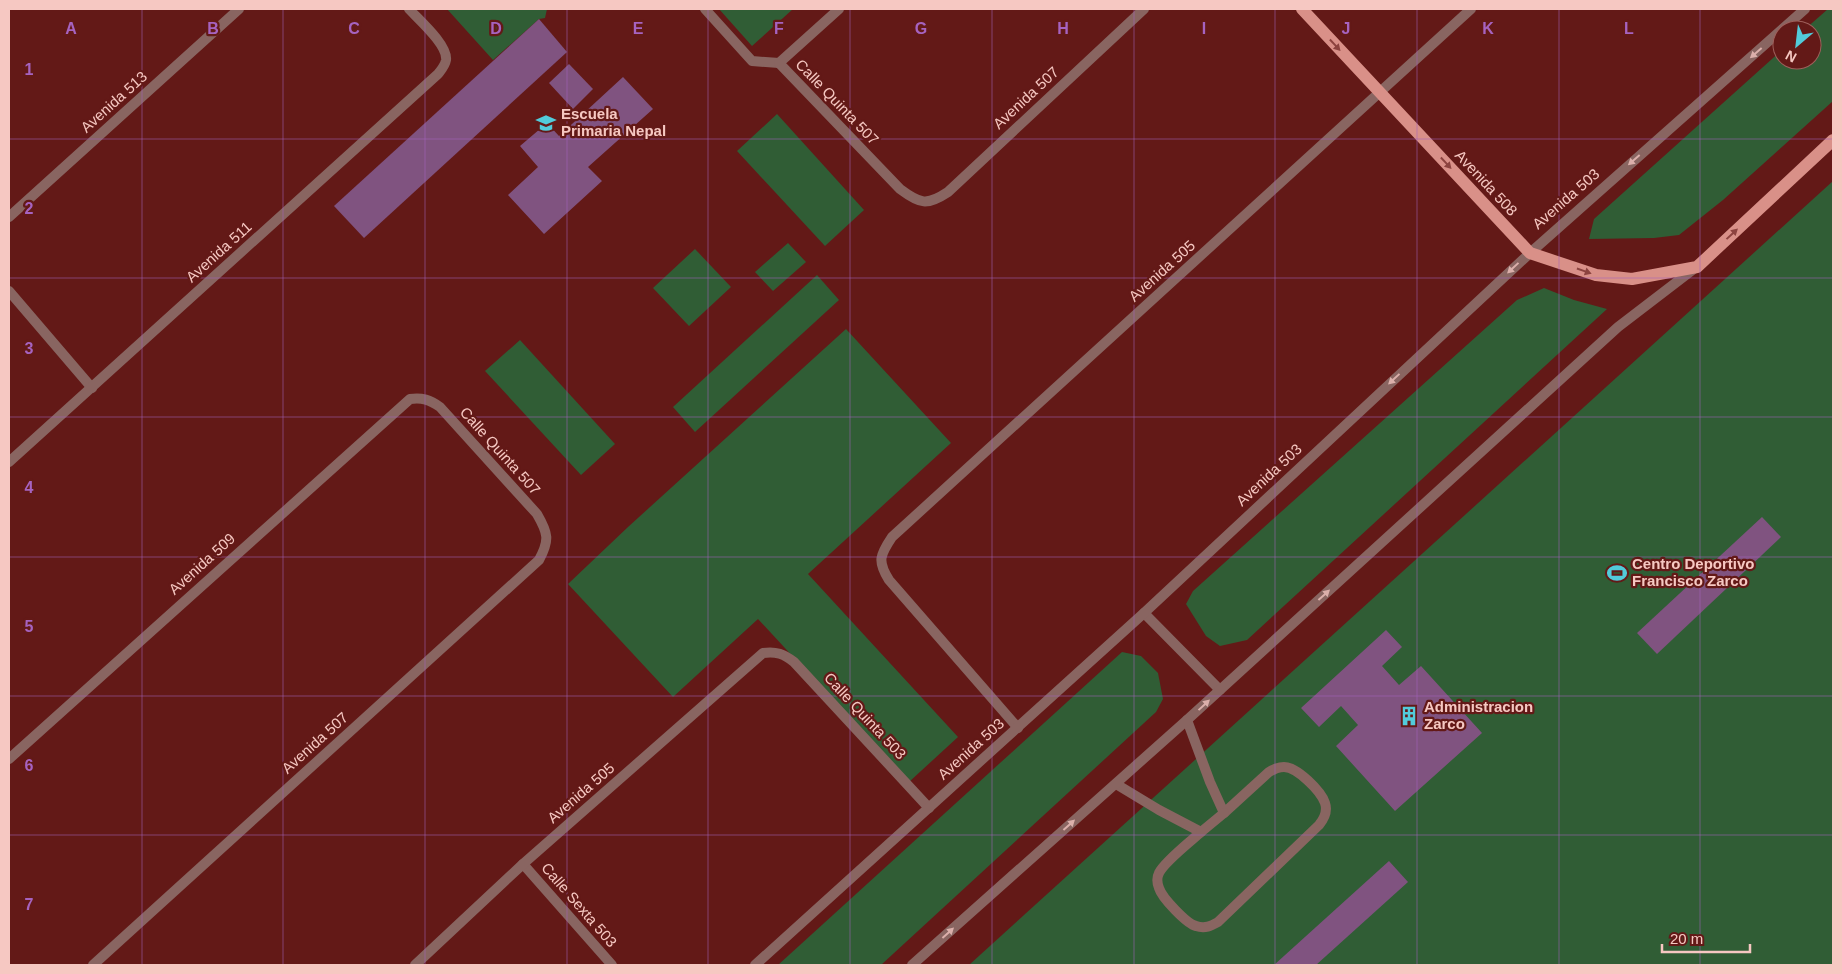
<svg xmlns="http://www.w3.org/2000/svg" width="1842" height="974" viewBox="0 0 1842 974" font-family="Helvetica,sans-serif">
  <rect width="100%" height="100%" fill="#631917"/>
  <!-- green -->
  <g fill="#305d35">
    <polygon points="447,9 547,9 545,18 539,19 493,60"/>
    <polygon points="719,9 793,9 752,46"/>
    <polygon points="1828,9 1833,9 1833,101 1723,200 1679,235 1654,238 1589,239 1594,219 1782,50 1782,60 1812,60 1812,30 1804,30"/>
    <polygon points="777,114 864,210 825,246 737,151"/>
    <polygon points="1833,181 1833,965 969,965"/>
    <polygon points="788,243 806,262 773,291 755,272"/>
    <polygon points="695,249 731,287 689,326 653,288"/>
    <polygon points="817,275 839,300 695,432 673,407"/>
    <polygon points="1544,288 1574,300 1607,309 1247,640 1220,646 1206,636 1186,604 1193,591 1517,300"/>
    <polygon points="846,329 951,443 808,574 958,737 909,782 758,619 673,697 568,584 628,527"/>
    <polygon points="520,340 615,444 581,475 485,371"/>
    <polygon points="1122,652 1141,656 1158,673 1163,699 1156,712 881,965 778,965"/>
  </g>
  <!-- building -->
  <g fill="#805380">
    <polygon points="539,19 567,52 364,238 334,206"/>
    <polygon points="569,64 593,89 573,109 549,83"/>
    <polygon points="623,77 653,109 588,167 602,181 544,234 508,195 538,167 520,146 547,123 559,136"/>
    <polygon points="1762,517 1781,537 1657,654 1637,633"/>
    <polygon points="1386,630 1402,647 1382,666 1399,685 1421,666 1482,733 1395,811 1336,746 1358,725 1341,706 1319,727 1301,708"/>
    <polygon points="1389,861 1408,882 1316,965 1274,965"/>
  </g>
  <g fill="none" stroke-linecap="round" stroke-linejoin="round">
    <!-- service -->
    <g stroke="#896561" stroke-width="10">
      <path d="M1116 784 1159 810 1201 832C1191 841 1164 862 1159 873 1157 877 1157 883 1159 888 1162 898 1187 924 1196 926 1205 929 1211 926 1218 922L1319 825C1324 819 1328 812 1325 803 1321 791 1297 767 1284 767 1278 767 1274 769 1269 772L1224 813 1210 782 1187 720"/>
      <polyline points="1201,832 1224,813"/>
    </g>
    <!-- pedestrian -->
    <polyline stroke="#896561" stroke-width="10" points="705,9 752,61 779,63"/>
    <!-- minor -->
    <g stroke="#896561" stroke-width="10">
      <path d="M839 9 779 63 900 189C920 204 927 206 948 192L1144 9"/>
      <polyline points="9,217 239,9"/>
      <polyline points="9,291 92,388"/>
      <path d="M9 462 438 74C441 70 445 66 446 60 448 45 419 20 409 9"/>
      <path d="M1018 728 889 580C877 561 880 555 892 537L1471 9"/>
      <path d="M9 759 410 399C422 397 430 400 440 407L537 514C548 533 550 540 539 560L93 965"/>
      <polyline points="523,864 612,965"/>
      <path d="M415 965 523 864 763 653C776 651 784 654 794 662L929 808"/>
    </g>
    <!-- tertiary -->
    <g stroke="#896561" stroke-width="10">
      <polyline points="1144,613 1220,690"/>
      <polyline points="755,965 1144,613 1530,253 1805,9"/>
      <polyline points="912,965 1187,720 1618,327 1695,268"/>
    </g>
    <!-- primary -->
    <polyline stroke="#d99088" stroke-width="12" points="1302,9 1530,253 1596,275 1632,279 1697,267 1833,140"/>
  </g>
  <!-- one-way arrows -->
  <defs><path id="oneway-solid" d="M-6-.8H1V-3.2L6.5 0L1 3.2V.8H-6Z" transform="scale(1.25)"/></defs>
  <g fill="#8c433f">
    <use href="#oneway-solid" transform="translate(1335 45) rotate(47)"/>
    <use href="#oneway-solid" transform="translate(1446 163) rotate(47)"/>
    <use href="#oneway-solid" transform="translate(1732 234) rotate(-43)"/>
    <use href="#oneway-solid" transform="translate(1584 271) rotate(19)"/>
  </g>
  <g fill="#dbafaa">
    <use href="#oneway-solid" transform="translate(1756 53) rotate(139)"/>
    <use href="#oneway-solid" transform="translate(1634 160) rotate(139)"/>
    <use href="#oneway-solid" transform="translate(1513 268) rotate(137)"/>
    <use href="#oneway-solid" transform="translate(1394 379) rotate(137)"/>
    <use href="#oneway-solid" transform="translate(1324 595) rotate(-42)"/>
    <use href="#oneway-solid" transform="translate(1204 705) rotate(-43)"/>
    <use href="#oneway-solid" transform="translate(1069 825) rotate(-42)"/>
    <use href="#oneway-solid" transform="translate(948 933) rotate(-42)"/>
  </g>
  <!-- grid -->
  <path fill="none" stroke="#a663c0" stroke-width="1" stroke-opacity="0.55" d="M142 9V965M283 9V965M425 9V965M567 9V965M708 9V965M850 9V965M992 9V965M1134 9V965M1275 9V965M1417 9V965M1559 9V965M1700 9V965M9 139H1833M9 278H1833M9 417H1833M9 557H1833M9 696H1833M9 835H1833"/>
  <!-- icons -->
  <defs>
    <symbol id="school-bare" viewBox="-9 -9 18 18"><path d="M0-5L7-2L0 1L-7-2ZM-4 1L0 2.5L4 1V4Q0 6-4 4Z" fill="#52cbda" stroke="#631917" stroke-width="2.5" paint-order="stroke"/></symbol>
    <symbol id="stadium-bare" viewBox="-9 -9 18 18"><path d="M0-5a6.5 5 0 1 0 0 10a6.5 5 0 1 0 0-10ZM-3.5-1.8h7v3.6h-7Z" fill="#52cbda" stroke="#631917" stroke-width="2.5" paint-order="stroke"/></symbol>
    <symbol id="building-bare" viewBox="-9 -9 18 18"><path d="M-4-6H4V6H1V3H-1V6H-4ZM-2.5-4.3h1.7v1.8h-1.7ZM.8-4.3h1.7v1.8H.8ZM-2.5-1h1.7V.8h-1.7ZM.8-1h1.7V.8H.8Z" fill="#52cbda" stroke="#631917" stroke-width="2.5" paint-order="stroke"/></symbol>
  </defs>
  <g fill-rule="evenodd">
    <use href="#school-bare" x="532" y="109" width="28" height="28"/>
    <use href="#stadium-bare" x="1603" y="559" width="28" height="28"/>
    <use href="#building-bare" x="1395" y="702" width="28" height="28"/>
  </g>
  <g text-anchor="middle" stroke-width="4.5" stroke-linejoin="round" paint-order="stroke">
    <!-- street labels -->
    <g font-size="15" fill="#f6c8c2" stroke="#631917">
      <text transform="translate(1026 98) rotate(-43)" y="5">Avenida 507</text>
      <text transform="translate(114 102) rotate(-42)" y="5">Avenida 513</text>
      <text transform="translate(837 102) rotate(46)" y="5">Calle Quinta 507</text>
      <text transform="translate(1486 183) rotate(47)" y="5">Avenida 508</text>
      <text transform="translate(1566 199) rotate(-41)" y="5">Avenida 503</text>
      <text transform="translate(219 252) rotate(-42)" y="5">Avenida 511</text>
      <text transform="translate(1162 271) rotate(-42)" y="5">Avenida 505</text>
      <text transform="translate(500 451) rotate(48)" y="5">Calle Quinta 507</text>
      <text transform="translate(1269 475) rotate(-43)" y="5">Avenida 503</text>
      <text transform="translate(202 564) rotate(-42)" y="5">Avenida 509</text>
      <text transform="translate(865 716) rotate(47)" y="5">Calle Quinta 503</text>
      <text transform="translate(315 743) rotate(-42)" y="5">Avenida 507</text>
      <text transform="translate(971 749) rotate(-42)" y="5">Avenida 503</text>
      <text transform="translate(581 793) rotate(-41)" y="5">Avenida 505</text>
      <text transform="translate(579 905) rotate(49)" y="5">Calle Sexta 503</text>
    </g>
    <!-- poi labels -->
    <g font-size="15" font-weight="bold" fill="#f6c8c2" stroke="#631917" text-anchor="start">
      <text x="561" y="119">Escuela<tspan x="561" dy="17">Primaria Nepal</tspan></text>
      <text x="1632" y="569">Centro Deportivo<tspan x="1632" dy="17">Francisco Zarco</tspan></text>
      <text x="1424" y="712">Administracion<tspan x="1424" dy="17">Zarco</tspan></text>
    </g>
  </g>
  <g font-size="16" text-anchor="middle" font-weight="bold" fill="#a663c0" stroke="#631917" stroke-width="4.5" stroke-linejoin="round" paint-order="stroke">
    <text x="71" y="34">A</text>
    <text x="213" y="34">B</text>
    <text x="354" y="34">C</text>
    <text x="496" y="34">D</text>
    <text x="638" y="34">E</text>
    <text x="779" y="34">F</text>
    <text x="921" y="34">G</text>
    <text x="1063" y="34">H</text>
    <text x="1204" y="34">I</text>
    <text x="1346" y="34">J</text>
    <text x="1488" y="34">K</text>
    <text x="1629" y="34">L</text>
    <text x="29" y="75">1</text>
    <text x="29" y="214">2</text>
    <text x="29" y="354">3</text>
    <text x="29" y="493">4</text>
    <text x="29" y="632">5</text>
    <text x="29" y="771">6</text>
    <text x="29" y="910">7</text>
  </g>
  <!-- border -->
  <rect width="1842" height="974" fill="none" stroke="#f6c8c2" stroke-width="20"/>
  <!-- north arrow -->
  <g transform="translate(1797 45) rotate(208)"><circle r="24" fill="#631917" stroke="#9e5f5b"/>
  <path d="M0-4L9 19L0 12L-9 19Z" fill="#52cbda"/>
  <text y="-8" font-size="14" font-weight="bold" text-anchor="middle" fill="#f6c8c2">N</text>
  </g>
  <!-- scale -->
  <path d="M1662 944v8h88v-8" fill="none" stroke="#f6c8c2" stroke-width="2.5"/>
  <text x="1670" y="944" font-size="15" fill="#f6c8c2" stroke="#631917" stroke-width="4" paint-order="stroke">20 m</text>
</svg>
